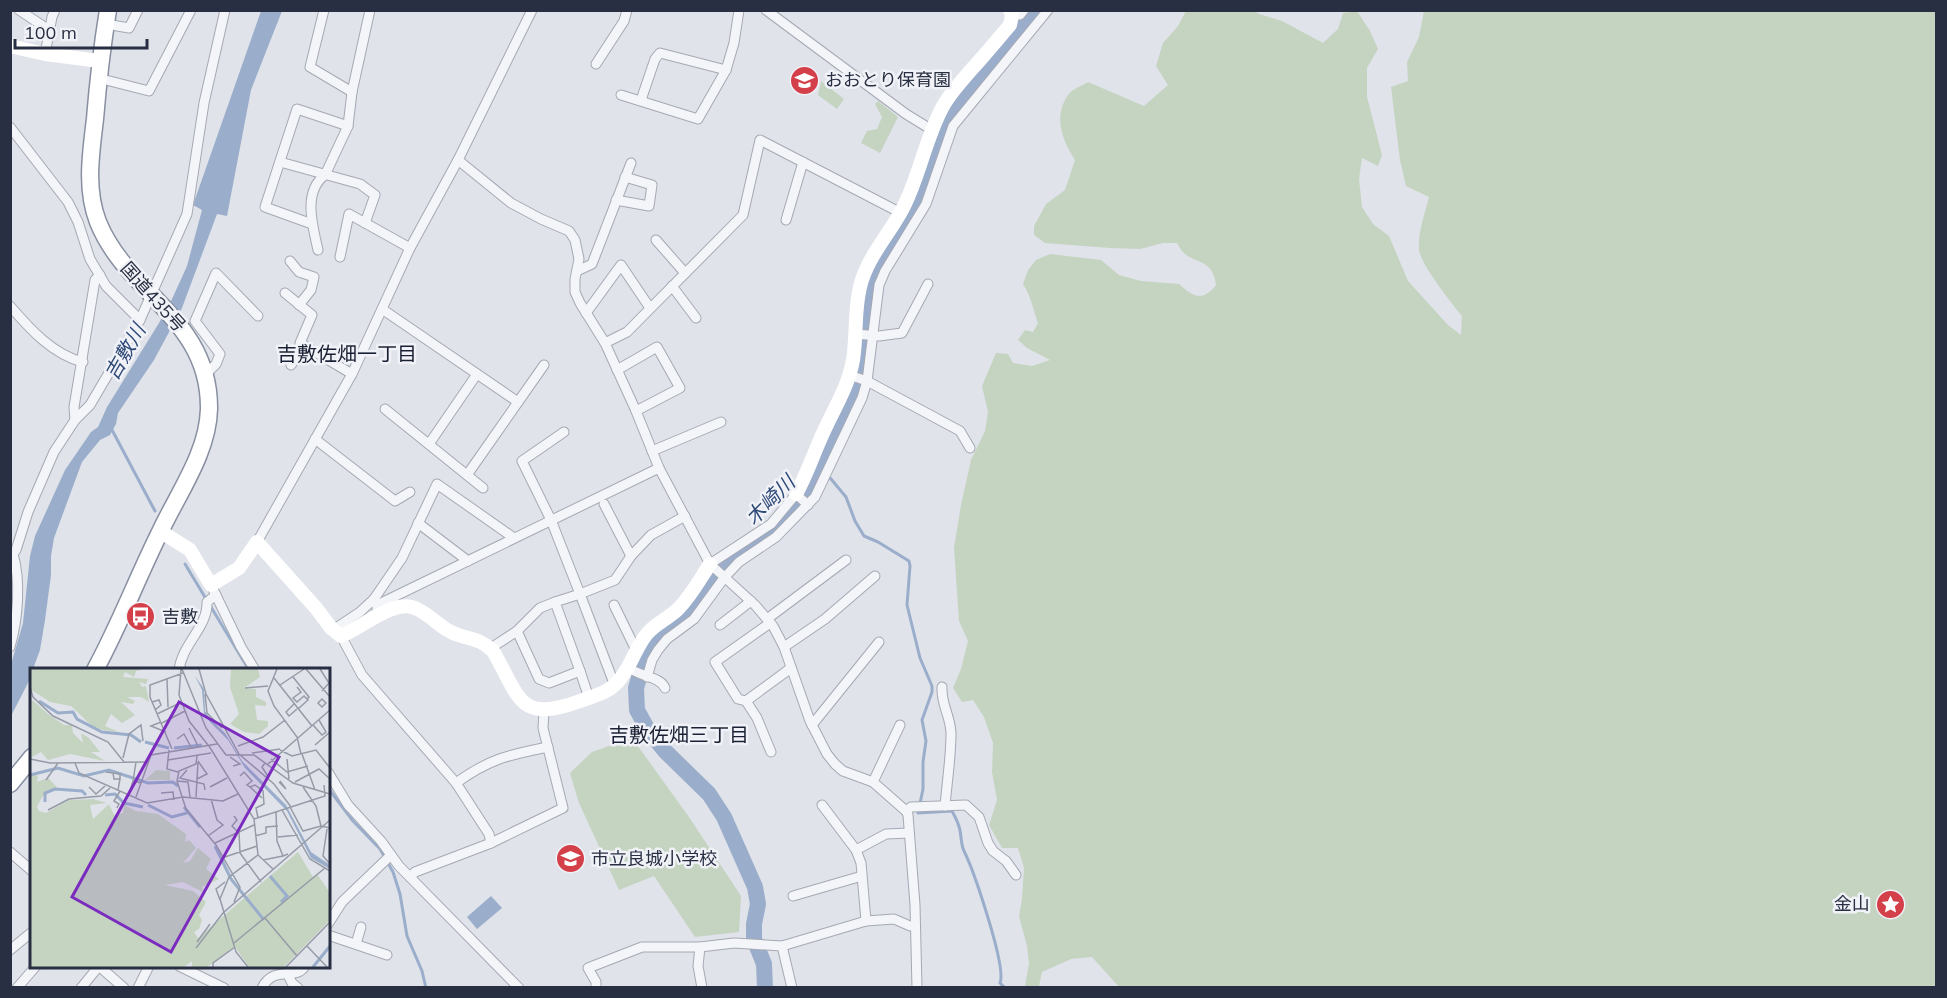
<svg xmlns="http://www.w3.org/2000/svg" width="1947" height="998" viewBox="0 0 1947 998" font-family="Mulish,'Noto Sans JP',sans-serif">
  <rect width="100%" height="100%" fill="#e0e3ea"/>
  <!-- green -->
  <g fill="#c4d4c1">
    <path d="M1186 11H1254L1259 14 1282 21 1323 43 1338 29 1343 13 1357 11 1370 31 1378 49 1367 68V97L1382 155 1378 166 1362 158 1359 179 1362 207 1373 224 1389 236 1408 281 1448 325 1461 335 1462 316C1452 304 1419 262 1419 249 1418 232 1425 213 1429 197L1406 186 1400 160 1391 87 1408 81 1407 62 1419 37 1424 11H1936V987L1120 988 1092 957 1071 959 1042 972 1039 986H1025L1029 963 1027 946 1019 916 1022 899 1024 868 1018 848H1002L989 825 997 800 992 772 993 743 984 717 973 700 962 702 953 688 961 669 968 641 959 621 954 548 961 505 971 460 985 431 988 412 982 386 996 353 1008 354 1013 363 1032 366 1050 360 1027 348 1018 340 1025 330 1033 332 1038 323C1033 309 1031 296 1023 284L1028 270 1036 260 1050 254 1101 260 1119 275 1141 281 1179 284C1193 297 1203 302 1216 285 1213 258 1194 264 1183 252 1180 249 1179 246 1177 243H1163L1140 249 1110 248 1045 243 1034 235V226L1046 204 1065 190 1075 160C1062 140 1053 117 1068 95 1072 89 1082 86 1088 82L1144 106 1168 85 1156 66 1163 43 1178 26Z"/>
    <polygon points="821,81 844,99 837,109 818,95"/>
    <polygon points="878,101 898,117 880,153 861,143 867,131 877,129 882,117 875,104"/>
    <polygon points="632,738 689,817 741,896 739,932 695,937 654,876 619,890 579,803 570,773 592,752"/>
  </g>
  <!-- water -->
  <g fill="#9aaecb">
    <polygon points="261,11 282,11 251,90 227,216 217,214 182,308 154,360 118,413 116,424 110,435 100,440 82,462 54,538 51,556 51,575 45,620 40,650 33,669 32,670 29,681 11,716 10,668 23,623 30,556 35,536 65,470 91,432 98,427 107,407 159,323 172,299 187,266 202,210 193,205"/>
    <polygon points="491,896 502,908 477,929 467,917"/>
  </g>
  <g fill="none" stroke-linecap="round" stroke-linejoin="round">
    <!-- stream -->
    <g stroke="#9aaecb" stroke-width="3">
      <polyline points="111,428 155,511"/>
      <path d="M821 471 831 479 846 497 855 521 864 536 878 542 909 561 910 566 907 605 920 658 932 686V692L922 720 926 741 923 762V789L918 813 952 811C954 815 957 820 958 824 962 832 960 843 964 851 973 869 1007 967 1000 983L1005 988"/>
      <polyline points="185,564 249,670"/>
      <polyline points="328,788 353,821 380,849 393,872 400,894 407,936 422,971 426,988"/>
    </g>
    <!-- river -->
    <polyline stroke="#9aaecb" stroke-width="16" points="765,988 764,964 754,939 754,924 758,904 755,887 724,817 709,794 665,751 648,730 637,710 636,688 642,667 656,642 692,611 702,598 723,566 773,532 812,489 856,390 863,369 873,292 877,276 884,260 912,216 933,173 933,162 948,121 964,97 1035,10"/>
    <defs>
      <g id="street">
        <polyline points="19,10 49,30"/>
        <polyline points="324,10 310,67 352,92 370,10"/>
        <polyline points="766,10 906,114 932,130"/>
        <polyline points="1012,15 1020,15 1024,10"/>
        <polyline points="106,24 129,28 138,10"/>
        <polyline points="45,54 52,17 55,10"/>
        <polyline points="596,64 624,21 627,10"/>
        <polyline points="98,78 149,91 191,10"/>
        <polyline points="621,95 698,119 726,70"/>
        <polyline points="641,100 655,59 660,53 726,70 734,43 739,10"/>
        <polyline points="10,127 68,202 78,222 90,259 106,286 140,320"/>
        <polyline points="458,160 511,203 541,219 569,231 575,240 579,259 575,279 575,292 580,303 605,343 636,411 659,468 710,564 755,605 773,626 784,647 810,721 827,754 835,764 843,771 873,782 906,811 908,815 915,905 917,988"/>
        <polyline points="280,162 360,184 375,195 365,223"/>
        <polyline points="616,200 649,206 652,185 625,177"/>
        <polyline points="786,220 803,162"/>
        <polyline points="312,224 265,207 297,109 348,126 352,92"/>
        <polyline points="656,240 685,273"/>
        <path d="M318 250C313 227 302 192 325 175L348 126"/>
        <polyline points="340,257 349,214 410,248"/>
        <polyline points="290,261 299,272 314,277 311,290 299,305"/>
        <polyline points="577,271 592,264 631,163"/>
        <polyline points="672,286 696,318"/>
        <polyline points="285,293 312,315 300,343 352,374"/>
        <path d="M10 306C29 328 53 355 83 362"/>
        <polyline points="382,309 518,402"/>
        <polyline points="586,313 621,265 650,308"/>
        <polyline points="855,334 879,336 902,333 928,284"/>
        <polyline points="605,343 627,332 743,215 760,140 901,213"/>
        <polyline points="291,365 304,345"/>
        <polyline points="617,370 657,347 680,388 636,411"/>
        <polyline points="849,375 867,381 960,431 970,448"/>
        <polyline points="204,376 216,364 220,354 195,321 216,273 258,316"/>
        <polyline points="385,409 483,488"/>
        <polyline points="75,420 74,407 95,280 100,275"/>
        <polyline points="315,439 395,501 410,492"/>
        <polyline points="429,444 477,374"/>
        <polyline points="652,451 721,422"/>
        <polyline points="467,475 544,365"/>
        <polyline points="604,504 631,556"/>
        <polyline points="418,523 468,561"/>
        <polyline points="257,542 352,374 410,248 458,160 532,10"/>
        <polyline points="10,557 16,550 28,512 54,452 75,420 90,405 140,320 187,214 204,103 225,10"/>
        <polyline points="710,564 771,524 796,494 808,505"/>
        <polyline points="211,585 241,647 255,670"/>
        <polyline points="377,605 374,599 402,558 437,484 514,538"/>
        <polyline points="614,605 636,650"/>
        <polyline points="377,617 377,605 659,468"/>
        <polyline points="767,619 846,560"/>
        <polyline points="770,623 715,662 738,699 746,701 757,718 771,752"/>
        <polyline points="720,625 751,601"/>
        <polyline points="333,630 360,612 374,599"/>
        <polyline points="517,631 540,608 555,602"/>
        <polyline points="341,636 362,675 456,783 489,834 491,843"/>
        <path d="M10 647C18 619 21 581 13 554"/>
        <polyline points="784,647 825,619 875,576"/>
        <polyline points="491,648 517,631 539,679 549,683 580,671 555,602 580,594 551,520 522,461 564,432"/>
        <path d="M628 667C639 677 660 676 665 688"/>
        <path d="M179 670C182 644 208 627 207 602L216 595"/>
        <polyline points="580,671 589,698"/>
        <polyline points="647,677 652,660 658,650 667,639 694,619 724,578 739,562 776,537 815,497 862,398 867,381 879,285 885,271 926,204 953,126 1048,10"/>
        <polyline points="615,686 580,594 615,580 631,556 651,535 685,516"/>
        <path d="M942 687C941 705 950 714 951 733 951 757 947 782 945 806"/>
        <polyline points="746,701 791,668"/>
        <polyline points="812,725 879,642"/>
        <polyline points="328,772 348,805 381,841 399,866 519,988"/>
        <polyline points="873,782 900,725"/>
        <path d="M456 783C489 759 508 755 548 747"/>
        <polyline points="822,805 856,850 861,863 866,921"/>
        <polyline points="906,811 911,807 966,805 979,817 988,843 993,851 1006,861 1016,875"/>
        <polyline points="856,850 886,834 909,833"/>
        <polyline points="10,852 32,871"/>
        <polyline points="410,877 415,872 491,843 563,808 543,728 544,711"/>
        <polyline points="793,896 862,876"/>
        <polyline points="328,924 342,902 391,855"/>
        <polyline points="328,935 387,955"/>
        <polyline points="356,944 361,927"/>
        <polyline points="782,946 792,988"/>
        <polyline points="700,947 698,966 702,988"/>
        <polyline points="10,950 32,932"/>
        <polyline points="179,966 224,988"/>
        <polyline points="287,973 292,983 298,988"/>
        <polyline points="17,988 36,966"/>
        <polyline points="81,988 99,966 124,988"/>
        <polyline points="138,988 149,966"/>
        <path d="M262 988C274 964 295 982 305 966"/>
        <polyline points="596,988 596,982 588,968 642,947 700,947 734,943 782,946 866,921 894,919 910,926 915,926"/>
      </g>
      <g id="highway">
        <path d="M95 670C120 624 138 576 161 530 179 492 208 452 209 409 210 319 127 294 98 222 85 189 91 153 95 119 98 82 102 47 108 10"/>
        <polyline points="10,784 32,757"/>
      </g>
    </defs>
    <!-- street casing -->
    <use href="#street" stroke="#a5a9b4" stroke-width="11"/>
    <!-- highway casing -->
    <use href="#highway" stroke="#878fa1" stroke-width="19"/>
    <!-- street -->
    <use href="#street" stroke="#f3f5f8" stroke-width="9"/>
    <!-- secondary -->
    <g stroke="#fff" stroke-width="14">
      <polyline points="10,46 45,54 100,61"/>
      <path d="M796 494C806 476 812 458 820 440 831 413 848 389 853 360 857 336 854 311 860 287 867 257 889 235 903 208 919 177 925 141 941 110 948 95 960 83 971 70 984 56 997 40 1010 25L1012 15 1010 10"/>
      <path d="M160 531 190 550 211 585 239 568 257 542 316 608 331 628 341 636C362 628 395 597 417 609 430 615 439 626 451 632 467 640 479 637 493 651 520 697 518 724 580 701 594 696 611 692 620 679 631 666 635 649 646 635 654 624 668 619 678 609 691 596 700 579 710 564"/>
    </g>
    <!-- highway -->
    <use href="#highway" stroke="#fff" stroke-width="16"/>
  </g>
  <!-- icons -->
  <defs>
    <symbol id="school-disc" viewBox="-11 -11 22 22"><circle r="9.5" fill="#d4404a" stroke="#f0f2f7"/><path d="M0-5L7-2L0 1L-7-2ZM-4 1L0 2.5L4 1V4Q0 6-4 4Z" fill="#fff"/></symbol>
    <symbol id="bus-disc" viewBox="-11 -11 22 22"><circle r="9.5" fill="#d4404a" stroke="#f0f2f7"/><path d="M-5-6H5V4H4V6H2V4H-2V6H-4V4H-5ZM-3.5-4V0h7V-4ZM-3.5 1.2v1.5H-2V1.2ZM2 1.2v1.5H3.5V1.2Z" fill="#fff"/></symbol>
    <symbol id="sight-disc" viewBox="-11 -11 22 22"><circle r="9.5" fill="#d4404a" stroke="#f0f2f7"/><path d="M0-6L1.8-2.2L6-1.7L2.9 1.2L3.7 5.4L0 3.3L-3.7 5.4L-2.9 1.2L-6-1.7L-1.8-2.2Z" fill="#fff"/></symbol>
  </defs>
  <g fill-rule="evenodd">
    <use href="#school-disc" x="788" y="64" width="33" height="33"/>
    <use href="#bus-disc" x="124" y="600" width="33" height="33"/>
    <use href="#school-disc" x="554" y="842" width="33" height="33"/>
    <use href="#sight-disc" x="1874" y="888" width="33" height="33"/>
  </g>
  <g text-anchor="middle" stroke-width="5" stroke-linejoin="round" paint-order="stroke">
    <!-- poi labels -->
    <g font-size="18" fill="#282f42" stroke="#f0f2f7" text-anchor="start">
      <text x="825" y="86">おおとり保育園</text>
      <text x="162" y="623">吉敷</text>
      <text x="591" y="865">市立良城小学校</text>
      <text x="1870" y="910" text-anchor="end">金山</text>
    </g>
    <!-- street labels -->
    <g font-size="18" fill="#282f42" stroke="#f0f2f7">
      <text transform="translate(153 297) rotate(48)" y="6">国道435号</text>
    </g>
    <!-- water labels -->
    <g font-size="20" font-style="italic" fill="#304a78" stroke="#f0f2f7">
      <text transform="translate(125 352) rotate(-60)" y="7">吉敷川</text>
      <text transform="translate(770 500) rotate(-45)" y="7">木崎川</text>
    </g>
    <!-- neighbourhood labels -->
    <g font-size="20" fill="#1a2033" stroke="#f0f2f7">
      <text x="347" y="361">吉敷佐畑一丁目</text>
      <text x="679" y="742">吉敷佐畑三丁目</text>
    </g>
  </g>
  <!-- overview -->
  <g transform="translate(30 668)">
    <rect width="300" height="300" fill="#e0e3ea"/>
    <path d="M0 1H115L106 3 104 9 95 4 93 9 118 11 116 16 109 14 112 19 116 18 119 34 111 29H97L105 33 103 36 91 34 105 47 92 55 81 46 75 58 89 64 73 62 62 58 41 38 20 34 0 21ZM201 1H228L230 9 214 20 226 21V29L236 34V38L225 37 227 52 238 53V58L229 66 214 64 200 56 209 46 200 19ZM0 30 18 46 34 57H42L43 65 53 75 51 65 59 70 70 84H61L75 93 40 86 18 92 11 84 0 90ZM126 102 140 103V112H115ZM3 106 8 108 7 114 18 110 27 119 12 129 7 139 9 143 16 145 39 132 63 131 77 135 60 137 63 151 79 136 84 147 93 145 94 137 106 143 128 146 156 166 155 174 159 172 166 180 153 195 160 193 168 180 181 191 176 201 189 211 172 219 173 224 153 214 135 217 163 223 176 234 169 247 172 252 169 261 164 264 168 270 268 184 283 209 287 206 300 225V252L254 299H219L205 279 177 299H162V293L154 299H0V108Z" fill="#c4d4c1"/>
    <path d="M165 8 174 21 175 43 181 52 195 65 212 93 256 137 281 184 300 197V201L281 190 257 143 215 100 198 72 180 54 174 46 172 22Z" fill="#9aaecb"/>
    <path fill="none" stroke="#9aaecb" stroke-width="3" d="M9 33 28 45 43 44 47 51 72 64 101 67 111 74M115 74 139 80M144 80 172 77M0 107 28 100 54 108 79 102 118 115 143 114 148 118M75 127 85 126 94 135 113 139M15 134V125L25 121 52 123 56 127M118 137 142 149 157 145M154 139 170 159M185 178 201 211 234 252M240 208 257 228 251 234M283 299 300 278"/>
    <path fill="none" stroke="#969ba7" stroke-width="1.5" d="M151 1 149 27 159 53 178 77M152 1 176 60 196 87H224L263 115 300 126M169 1 176 26 209 86 244 116 261 139M247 1 238 23 244 38 267 69 271 86M276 1 300 29M290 1 299 15 292 23M263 9 279 29 277 31M244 10 282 58M137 11 138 39M250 17 274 1M0 19 3 29 23 48 78 74 94 94M267 19 271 24 263 30 267 34 274 28 278 32 268 41M215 20 238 18M175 26 177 45 192 60M292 31 296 35 292 39 288 35ZM122 34 129 32 131 37 125 42M264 36 256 44 259 48 267 41M127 46 152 34M131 54 121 58 136 64M132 55 155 43M283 57 292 67 296 64 289 52M159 60 168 78M147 71 154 66 161 79M285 77 300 64M179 78 224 151 228 187 243 201M208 78 233 69 255 52M142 81 120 29V17L153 5M139 82 137 101 148 104M250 82 262 88 286 82 300 100M222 85 250 81M272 86 285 122M167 88 166 96 149 103 147 113 156 141 186 177 210 219 204 234M200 89 210 96 203 98M93 90 99 66 111 57 113 73M0 91 20 95 117 94M241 91 257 104 278 98M257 91 259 111M138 92 181 85M45 95 49 105 117 135 153 129 193 133 208 126M235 95 232 99 239 110M238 96 300 42M157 102 150 110 174 116 175 122M76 104 90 106V111M83 105 84 111H90L88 122M210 108 214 104 222 113 217 117 220 119M167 111 177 106 168 93M16 112 28 95M103 113 106 94M147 113 158 114 160 129M249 114 256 121 250 113M265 114 289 101 300 111M59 119 66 126 75 118M180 119 197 110M273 119 286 138 291 158M131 125 143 124 144 132M99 126 103 113 111 115M106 129 121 87 187 76M166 129 168 94M260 139 273 163 291 158 300 160M87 140 89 136 84 133 90 123M18 142 39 131 71 128 80 120M252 142 280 191 300 203M246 144 247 173 253 188 258 186M204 148 207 152 202 158 208 164M228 150 226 140 234 136 233 123 225 117 220 119 232 130M224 151 295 128 294 117M297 161 293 188 300 196M209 164 210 185 231 214M178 168 193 157 187 152 181 131M225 168 236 165V159L248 158M248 169 268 167M185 175 224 157M192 190 227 178M233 192 253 188M190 232 186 221 195 214M235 250 267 288M167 274 180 256M204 275 295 200M277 278 297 299M166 280 193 245 300 152M183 299V295L205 279M218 299 206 284 190 231 199 209 228 187M256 299 300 254"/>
    <path fill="#7b2cbf" fill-opacity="0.15" stroke="#7b2cbf" stroke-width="3" d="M149 34 249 89 141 284 42 229Z"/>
    <rect width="300" height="300" fill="none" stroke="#282f42" stroke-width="3"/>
  </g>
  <!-- border -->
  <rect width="1947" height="998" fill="none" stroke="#282f42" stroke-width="24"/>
  <!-- scale -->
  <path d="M15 39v9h132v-9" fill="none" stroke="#282f42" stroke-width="3"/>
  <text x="24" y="39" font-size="18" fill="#282f42" stroke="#f0f2f7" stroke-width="4.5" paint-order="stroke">100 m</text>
</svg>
